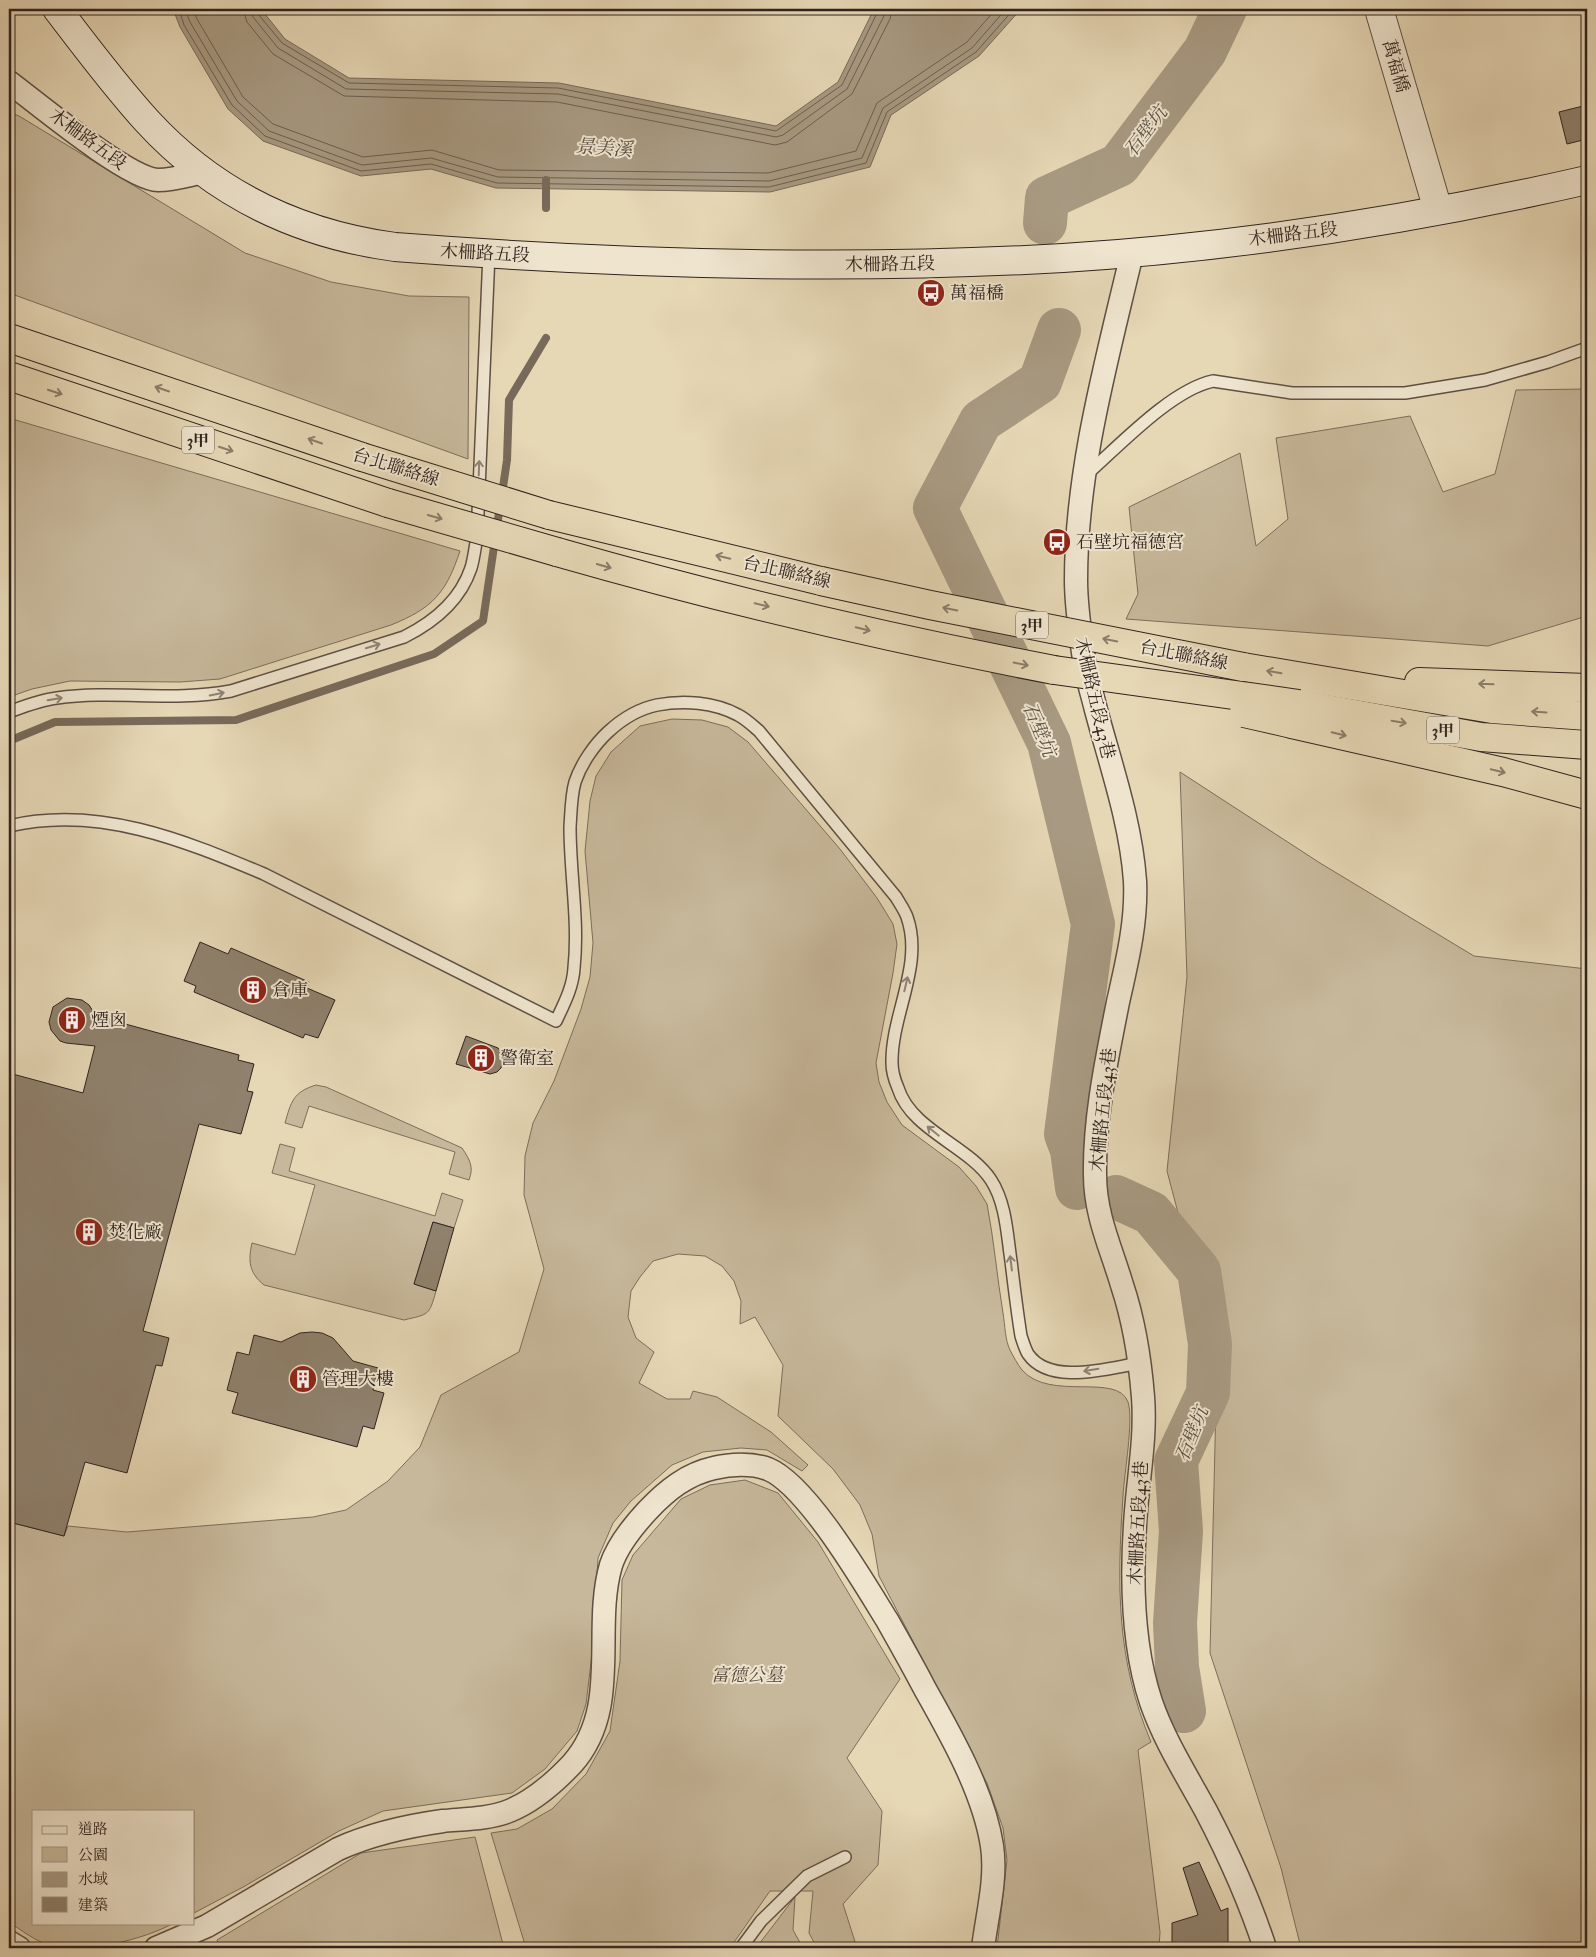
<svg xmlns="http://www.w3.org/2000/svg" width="1596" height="1957" viewBox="0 0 1596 1957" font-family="'IM FELL Double Pica','Noto Serif TC',serif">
  <rect width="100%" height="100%" fill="#e6d7b5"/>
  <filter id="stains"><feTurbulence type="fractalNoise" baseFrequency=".004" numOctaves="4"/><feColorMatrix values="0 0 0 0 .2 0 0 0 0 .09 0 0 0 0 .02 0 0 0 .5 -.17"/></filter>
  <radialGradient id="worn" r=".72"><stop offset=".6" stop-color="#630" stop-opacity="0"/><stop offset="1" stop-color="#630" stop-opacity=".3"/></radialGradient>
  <!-- green -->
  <g fill="#c7b89b" stroke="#7c6e5c">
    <polygon points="9,112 19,116 245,253 331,282 409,296 469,297 468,459 9,293"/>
    <polygon points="1587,389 1587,616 1488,646 1126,619 1138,594 1129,507 1240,453 1256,546 1288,519 1276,438 1410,416 1443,492 1495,474 1516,390"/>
    <path d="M9 418 460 551C446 593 433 608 391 625L220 679 180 682 70 681 32 689 9 697Z"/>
    <path d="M672 719 702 720 728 727 748 742 840 849 877 898 893 924 897 944 893 973 876 1063 879 1082 887 1102 902 1125 959 1167 976 1186 987 1204C994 1240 997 1277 1003 1313 1005 1325 1005 1340 1010 1350 1013 1356 1018 1365 1022 1370 1050 1402 1117 1372 1128 1402 1134 1419 1124 1475 1123 1496 1117 1585 1116 1659 1151 1742L1138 1750 1160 1932 1159 1948H997L1007 1860 1003 1828 987 1783 879 1576 872 1534 860 1505 833 1469 778 1416 783 1365 755 1317 740 1324 741 1301 734 1281 722 1266 705 1256 678 1254 653 1261 640 1277 631 1291 628 1317 636 1338 654 1352 639 1383 667 1399H690L693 1391 717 1397 771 1432 808 1465 802 1471 767 1450 741 1448 703 1452 672 1465 631 1501 613 1523 598 1558 592 1654 586 1704 577 1731 545 1769 512 1793 383 1811 339 1831 245 1886 194 1913V1811H34V1923H174C143 1940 85 1954 49 1945 35 1941 21 1930 9 1922V1522L64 1536 68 1526 127 1532 313 1517 346 1510 388 1481 420 1447 441 1395 519 1352 544 1269 524 1195 525 1156 533 1123 554 1081 581 1009 590 977 593 943 585 851 590 801 596 776 611 752 640 726Z"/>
    <polygon points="1180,772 1320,863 1474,956 1587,969 1587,1948 1301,1948 1281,1868 1210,1653 1217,1361 1167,1171 1187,977"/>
    <path d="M316 1085 326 1087 462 1148C470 1160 474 1167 469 1180L449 1174 455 1152 309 1106 302 1128 285 1123C291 1102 293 1092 316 1085Z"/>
    <path d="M280 1144 295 1148 289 1171 435 1216 442 1193 463 1200 454 1228 433 1222 414 1284 436 1291C429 1316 429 1314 404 1320L264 1285C249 1273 248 1261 252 1243L295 1255 315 1185 272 1173Z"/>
    <polygon points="745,1480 778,1493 818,1542 900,1679 847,1758 882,1811 878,1865 843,1904 857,1948 817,1948 809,1933 813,1891 770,1891 730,1948 526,1948 491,1833 517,1829 552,1809 586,1774 610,1731 620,1661 622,1580 633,1555 681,1499 710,1485"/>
    <polygon points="475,1837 504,1948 220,1948 217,1940 361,1853"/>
    <polygon points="795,1897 793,1930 803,1948 756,1948"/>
  </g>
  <!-- water -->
  <polygon fill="#a89a82" stroke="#786a5a" points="173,9 261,9 285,39 349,78 559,83 776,126 838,82 874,9 1021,9 979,56 891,115 870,167 770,192 496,188 431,169 361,176 263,141 228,109 180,27"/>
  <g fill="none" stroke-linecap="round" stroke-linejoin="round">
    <!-- shore -->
    <g stroke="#6c5e50" stroke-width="1">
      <polyline points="179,9 184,25 232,105 265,136 361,171 431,164 497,183 769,187 866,163 887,112 976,52 1014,9"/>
      <polyline points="185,9 190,22 237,101 269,131 362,165 431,158 498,177 769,181 862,158 883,108 972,48 1006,9"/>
      <polyline points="193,9 197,19 243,97 273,124 363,157 432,150 499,170 768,173 856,151 877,103 967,42 996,9"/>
      <polyline points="243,9 247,22 273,54 344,96 557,102 775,145 787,142 852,94 890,19 892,9"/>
      <polyline points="251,9 253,17 278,48 346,89 558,94 776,137 783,135 847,89 884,16 885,9"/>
      <polyline points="257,9 258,14 282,43 349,83 558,88 776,131 842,85 879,9"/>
    </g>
    <!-- stream -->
    <g stroke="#786a5a" stroke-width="8">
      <polyline points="546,208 546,180"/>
      <polyline points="502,494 507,460 509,400 546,338"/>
      <polyline points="9,741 55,722 236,720 434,654 483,621 500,506"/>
    </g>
    <!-- river -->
    <g stroke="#a89a82" stroke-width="44">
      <polyline points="1045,223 1047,198 1119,165 1205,51 1225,9"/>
      <polyline points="1059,330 1040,382 981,421 935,508 1049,743 1093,924 1066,1134 1072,1150 1077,1188"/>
      <polyline points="1116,1197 1151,1213 1199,1271 1210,1344 1208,1393 1176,1461 1181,1531 1175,1623 1177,1667 1184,1711"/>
    </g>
  </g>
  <!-- building -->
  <g fill="#8f816d" stroke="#30231e">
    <polygon points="1587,105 1587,139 1567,144 1559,112"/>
    <polygon points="200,942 228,954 231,948 309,982 307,988 335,1000 318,1038 305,1034 303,1038 194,992 196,986 184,981"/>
    <polygon points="67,998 82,1000 89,1005 96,1016 239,1055 238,1060 254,1064 247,1091 253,1092 241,1134 199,1124 143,1331 169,1338 162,1366 156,1365 127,1473 85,1462 64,1536 9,1522 9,1073 83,1093 95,1046 66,1043 60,1041 51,1030 49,1022 53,1007"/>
    <polygon points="466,1036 498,1048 503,1055 501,1068 497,1072 490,1074 456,1064"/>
    <polygon points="433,1222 454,1228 436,1291 414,1284"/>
    <polygon points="312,1332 322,1333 333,1338 353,1361 378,1368 373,1390 384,1393 374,1429 363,1426 357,1447 232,1413 238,1393 227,1390 237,1352 249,1355 254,1335 281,1342 300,1333"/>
    <polygon points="1199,1862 1221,1911 1228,1908 1228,1948 1172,1948 1172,1923 1198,1915 1183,1868"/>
  </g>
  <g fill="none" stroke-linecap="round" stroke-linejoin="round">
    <defs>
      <g id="service">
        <path d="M1086 475C1119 446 1171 390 1213 381L1292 393H1405L1485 380 1548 362 1587 348"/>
        <path d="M9 712C25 706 40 700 57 698 115 690 173 702 231 691L404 637C434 622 460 601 471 568 474 558 475 547 477 537L489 253"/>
        <path d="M9 826C98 805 183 840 264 874L556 1021C564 1004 573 987 574 968 579 921 570 874 570 827 571 813 571 796 575 782 581 764 594 745 608 732 622 719 638 709 657 705 683 700 714 702 738 715 746 719 753 726 759 731L896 897C900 904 905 911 907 917 924 965 891 1015 892 1063 892 1071 895 1081 898 1088 911 1130 969 1146 991 1180 1006 1203 1007 1234 1011 1261 1014 1286 1017 1311 1021 1336 1023 1342 1025 1349 1028 1354 1050 1386 1108 1368 1140 1363"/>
        <polyline points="741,1948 761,1921 807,1876 845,1857"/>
      </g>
      <g id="minor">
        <path d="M9 82C37 103 128 179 158 180 173 180 189 175 204 172"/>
        <path d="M1132 253C1107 360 1076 469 1076 580 1076 606 1080 633 1084 659 1086 676 1092 693 1096 710 1111 766 1131 823 1135 881 1137 922 1127 962 1118 1002 1107 1058 1094 1118 1095 1175 1095 1215 1111 1248 1122 1285 1134 1321 1140 1359 1143 1397 1146 1435 1139 1473 1136 1511 1131 1573 1131 1642 1151 1702 1164 1740 1187 1776 1206 1811 1229 1855 1250 1902 1265 1948"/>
        <polyline points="9,1942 19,1948"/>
        <path d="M156 1948 207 1926 338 1849C371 1834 407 1826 443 1821 464 1819 489 1819 509 1811 534 1801 554 1783 572 1764 622 1708 592 1630 611 1565 618 1544 634 1525 648 1510 667 1490 687 1474 714 1468 730 1464 752 1463 768 1469 807 1485 864 1583 887 1620 900 1643 913 1666 925 1689 951 1735 984 1793 992 1846 997 1879 987 1915 983 1948"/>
      </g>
      <polyline id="tertiary" points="1379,9 1438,210"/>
      <path id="secondary" d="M57 9C86 47 115 86 147 121 214 194 298 234 395 247 617 264 841 271 1063 258 1239 247 1416 219 1587 180"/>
      <g id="motorway">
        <polyline points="9,338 362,457"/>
        <polyline points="9,376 388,503"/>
        <polyline points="549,515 821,581"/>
        <path d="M557 552C721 599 887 638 1054 670"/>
        <polyline points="1243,667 1492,709 1587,716"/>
        <polyline points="1419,682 1587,688"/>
        <polyline points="1299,704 1481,737 1587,745"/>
        <polyline points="1292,724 1503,772 1587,795"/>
      </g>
    </defs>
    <!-- service casing -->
    <use href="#service" stroke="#5e5044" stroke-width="14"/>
    <!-- minor casing -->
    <use href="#minor" stroke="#5e5044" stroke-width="25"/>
    <!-- tertiary casing -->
    <use href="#tertiary" stroke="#5e5044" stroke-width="30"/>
    <!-- secondary casing -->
    <use href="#secondary" stroke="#30231e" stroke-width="30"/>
    <!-- motorway casing -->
    <use href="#motorway" stroke="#30231e" stroke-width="30"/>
    <!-- service -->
    <use href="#service" stroke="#efe5cf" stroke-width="11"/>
    <!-- minor -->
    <use href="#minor" stroke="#efe5cf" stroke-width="22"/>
    <!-- tertiary -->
    <use href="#tertiary" stroke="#efe5cf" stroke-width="28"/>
    <!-- secondary -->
    <use href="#secondary" stroke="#efe5cf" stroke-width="28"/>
    <!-- motorway -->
    <use href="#motorway" stroke="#e6d7b5" stroke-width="28"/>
    <defs>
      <g id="motorway-bridge">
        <polyline points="362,457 549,515"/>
        <polyline points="388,503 557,552"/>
        <polyline points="821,581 930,605 1243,667"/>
        <polyline points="1054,670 1299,704"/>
        <polyline points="1244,713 1292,724"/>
      </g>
    </defs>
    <!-- motorway-bridge casing -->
    <use href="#motorway-bridge" stroke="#30231e" stroke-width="30" stroke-linecap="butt"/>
    <!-- motorway-bridge -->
    <use href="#motorway-bridge" stroke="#e6d7b5" stroke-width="28"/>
  </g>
  <!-- one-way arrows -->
  <defs><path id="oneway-shaft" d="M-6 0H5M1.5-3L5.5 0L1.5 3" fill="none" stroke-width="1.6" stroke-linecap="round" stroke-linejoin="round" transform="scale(1.25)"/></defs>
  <g stroke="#8b7d6a">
    <use href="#oneway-shaft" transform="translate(162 389) rotate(-161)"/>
    <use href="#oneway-shaft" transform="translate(55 392) rotate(18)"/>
    <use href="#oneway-shaft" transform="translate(315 441) rotate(-161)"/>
    <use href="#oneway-shaft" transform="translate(226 449) rotate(18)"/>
    <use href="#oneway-shaft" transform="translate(435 517) rotate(16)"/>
    <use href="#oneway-shaft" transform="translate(723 557) rotate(-167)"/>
    <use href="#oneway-shaft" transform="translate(604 566) rotate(16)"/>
    <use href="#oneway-shaft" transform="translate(762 605) rotate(13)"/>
    <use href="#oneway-shaft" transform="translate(950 609) rotate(-169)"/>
    <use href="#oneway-shaft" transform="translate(863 629) rotate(14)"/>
    <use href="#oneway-shaft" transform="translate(1110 640) rotate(-169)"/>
    <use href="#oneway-shaft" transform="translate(1021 664) rotate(11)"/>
    <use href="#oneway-shaft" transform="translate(1274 672) rotate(-170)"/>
    <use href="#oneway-shaft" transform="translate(1486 684) rotate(-178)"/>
    <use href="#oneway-shaft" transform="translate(1539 712) rotate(-176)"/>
    <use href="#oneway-shaft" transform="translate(1399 722) rotate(10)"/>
    <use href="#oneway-shaft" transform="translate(1339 734) rotate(13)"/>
    <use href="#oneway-shaft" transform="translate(1498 771) rotate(13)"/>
  </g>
  <g stroke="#908476">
    <use href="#oneway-shaft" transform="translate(479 468) rotate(-88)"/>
    <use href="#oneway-shaft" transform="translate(373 646) rotate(-17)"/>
    <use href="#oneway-shaft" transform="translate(217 694) rotate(-11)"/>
    <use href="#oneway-shaft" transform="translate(55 699) rotate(-9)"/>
    <use href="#oneway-shaft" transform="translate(906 984) rotate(-77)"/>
    <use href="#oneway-shaft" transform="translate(933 1131) rotate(-141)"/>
    <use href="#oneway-shaft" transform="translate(1011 1263) rotate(-97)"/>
    <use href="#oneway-shaft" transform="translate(1091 1370) rotate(171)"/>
  </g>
  <!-- icons -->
  <defs>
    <symbol id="bus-disc" viewBox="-11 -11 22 22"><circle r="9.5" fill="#8f2418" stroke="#efe5cf"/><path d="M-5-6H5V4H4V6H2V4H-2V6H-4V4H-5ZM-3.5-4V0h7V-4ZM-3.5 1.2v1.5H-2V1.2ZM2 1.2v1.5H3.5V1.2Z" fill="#fff"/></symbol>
    <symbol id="building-disc" viewBox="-11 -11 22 22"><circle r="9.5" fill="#8f2418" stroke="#efe5cf"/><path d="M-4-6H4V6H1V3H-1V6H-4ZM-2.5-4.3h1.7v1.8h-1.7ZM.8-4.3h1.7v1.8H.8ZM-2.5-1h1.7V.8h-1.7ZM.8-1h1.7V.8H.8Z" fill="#fff"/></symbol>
  </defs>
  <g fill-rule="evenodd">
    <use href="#bus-disc" x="915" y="277" width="32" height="32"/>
    <use href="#bus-disc" x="1041" y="526" width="32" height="32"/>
    <use href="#building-disc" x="237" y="974" width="32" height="32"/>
    <use href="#building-disc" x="56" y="1004" width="32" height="32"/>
    <use href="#building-disc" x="465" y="1042" width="32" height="32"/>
    <use href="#building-disc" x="73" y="1216" width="32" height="32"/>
    <use href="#building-disc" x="287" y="1363" width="32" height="32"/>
  </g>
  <g text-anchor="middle" stroke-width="4" stroke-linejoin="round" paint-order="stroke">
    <!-- shield labels -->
    <g fill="#efe5cf" stroke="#695d53" stroke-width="1">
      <rect x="182" y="426.5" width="32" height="27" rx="4"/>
      <rect x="1016" y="611.5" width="32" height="27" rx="4"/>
      <rect x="1427" y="716.5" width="32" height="27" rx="4"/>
    </g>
    <g font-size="16" font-weight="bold" fill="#30231e">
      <text x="198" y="446">3甲</text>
      <text x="1032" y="631">3甲</text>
      <text x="1443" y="736">3甲</text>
    </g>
    <!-- street labels -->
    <g font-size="18" fill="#30231e" stroke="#efe5cf">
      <text transform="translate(1396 66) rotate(74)" y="6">萬福橋</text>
      <text transform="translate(88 139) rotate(36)" y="6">木柵路五段</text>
      <text transform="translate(1293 234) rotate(-7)" y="6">木柵路五段</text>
      <text transform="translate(485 253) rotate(3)" y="6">木柵路五段</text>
      <text transform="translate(890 264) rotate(-1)" y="6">木柵路五段</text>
      <text transform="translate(396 467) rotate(17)" y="6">台北聯絡線</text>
      <text transform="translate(787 572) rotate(13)" y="6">台北聯絡線</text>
      <text transform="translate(1184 655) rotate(11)" y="6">台北聯絡線</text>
      <text transform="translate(1095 698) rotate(77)" y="6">木柵路五段43巷</text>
      <text transform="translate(1103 1110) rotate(-84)" y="6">木柵路五段43巷</text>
      <text transform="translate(1138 1523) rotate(-87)" y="6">木柵路五段43巷</text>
    </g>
    <!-- poi labels -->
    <g font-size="18" fill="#30231e" stroke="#efe5cf" text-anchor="start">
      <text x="950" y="299">萬福橋</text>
      <text x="1076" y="548">石壁坑福德宮</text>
      <text x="272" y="996">倉庫</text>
      <text x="91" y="1026">煙囪</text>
      <text x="500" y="1064">警衛室</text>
      <text x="108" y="1238">焚化廠</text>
      <text x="322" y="1385">管理大樓</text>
    </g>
    <!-- park labels -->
    <g font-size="18" font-style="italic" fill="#56483d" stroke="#efe5cf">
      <text x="747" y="1681">富德公墓</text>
    </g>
    <!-- water labels -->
    <g font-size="19" font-style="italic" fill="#5a4d41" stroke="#efe5cf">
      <text transform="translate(1145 131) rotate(-53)" y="7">石壁坑</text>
      <text transform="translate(604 147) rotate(4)" y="7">景美溪</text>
      <text transform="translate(1040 729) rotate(67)" y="7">石壁坑</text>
      <text transform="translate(1191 1434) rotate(-68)" y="7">石壁坑</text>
    </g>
  </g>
  <!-- margin -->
  <rect width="1596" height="1957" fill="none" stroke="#e6d7b5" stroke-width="30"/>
  <rect x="10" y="10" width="1576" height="1937" fill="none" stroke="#30231e" stroke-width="2.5"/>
  <rect x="15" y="15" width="1566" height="1927" fill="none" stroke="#30231e"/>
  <!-- legend -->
  <rect x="32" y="1810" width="162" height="115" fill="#efe5cf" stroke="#a39788"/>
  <rect x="42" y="1826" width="25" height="8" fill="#efe5cf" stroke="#a39788"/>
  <text x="78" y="1834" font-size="15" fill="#30231e">道路</text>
  <rect x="42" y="1847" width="25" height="15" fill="#c7b89b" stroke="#a39788"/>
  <text x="78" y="1860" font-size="15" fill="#30231e">公園</text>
  <rect x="42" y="1872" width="25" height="15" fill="#a89a82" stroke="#a39788"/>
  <text x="78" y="1884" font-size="15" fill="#30231e">水域</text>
  <rect x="42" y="1897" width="25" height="15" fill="#8f816d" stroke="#a39788"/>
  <text x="78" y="1910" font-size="15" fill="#30231e">建築</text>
  <rect width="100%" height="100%" filter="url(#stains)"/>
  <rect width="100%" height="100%" fill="url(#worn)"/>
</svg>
